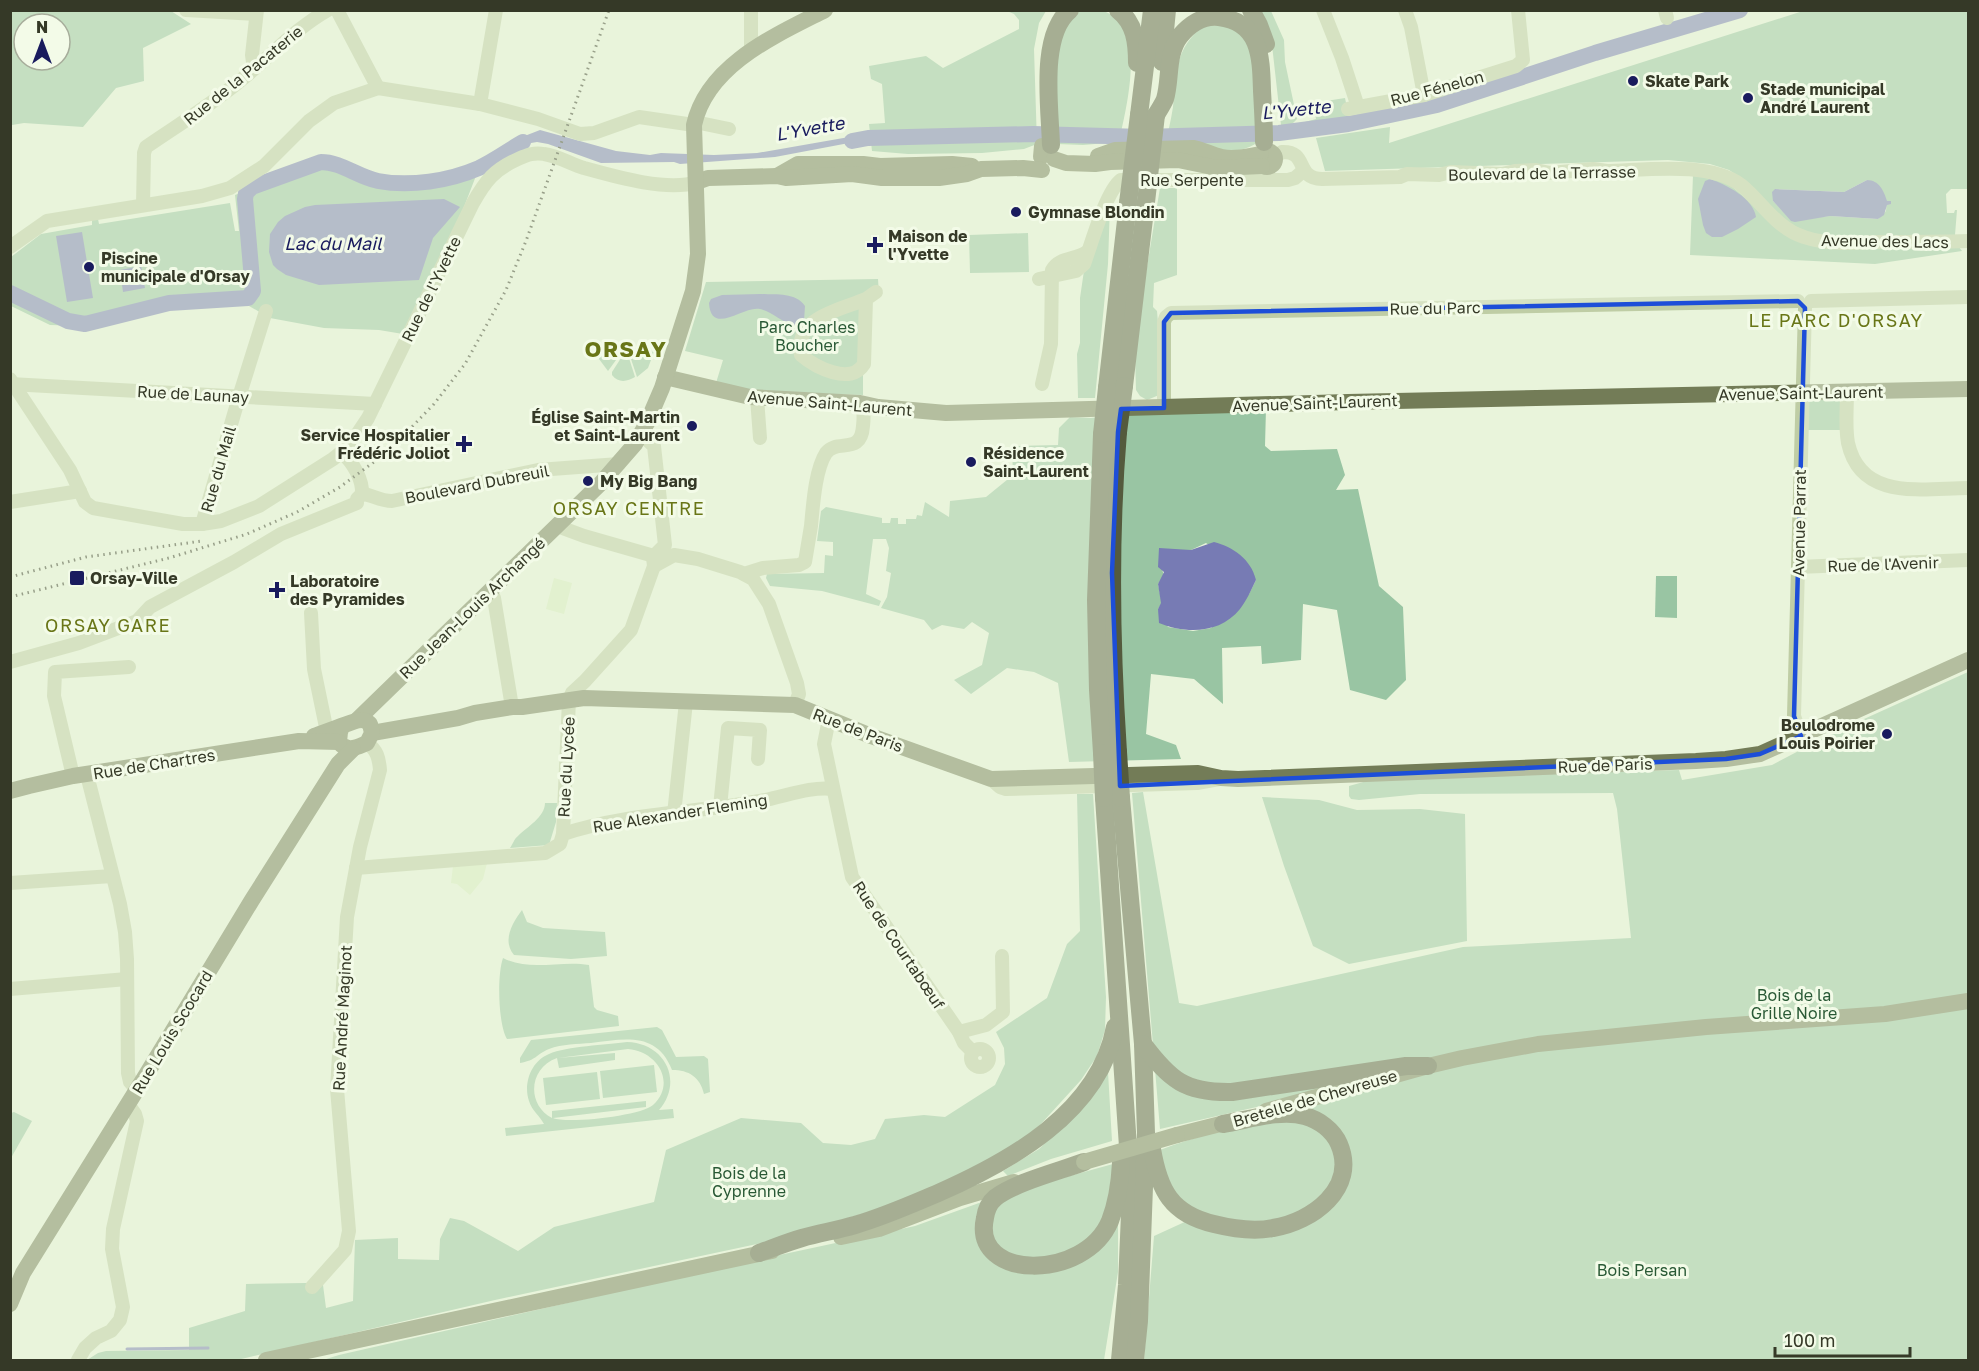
<svg xmlns="http://www.w3.org/2000/svg" width="1979" height="1371" viewBox="0 0 1979 1371" font-family="'Golos Text',sans-serif">
  <rect width="100%" height="100%" fill="#e9f4db"/>
  <!-- green -->
  <g fill="#99c5a3" fill-rule="evenodd">
    <path d="M11 10 171 11 191 24 143 48 144 81 116 88 83 127 24 123 12 125 11 132ZM24 24H60V60H24Z"/>
    <polygon points="1007,11 1046,11 1039,23 1034,49 1037,144 1024,149 982,153 908,154 872,151 869,124 885,123 882,84 871,79 869,66 926,56 943,68 1019,29 1019,20 1014,14"/>
    <path d="M1082 11C1092 11 1102 9 1110 14 1146 34 1126 109 1119 142L1083 145 1057 144 1056 40 1076 13Z"/>
    <polygon points="1257,11 1271,11 1284,40 1285,62 1297,119 1290,126 1281,125 1272,45"/>
    <path d="M1803 11H1968V189H1951L1946 194 1947 213H1954L1955 210H1957L1955 235 1819 237 1791 226 1745 181 1729 170 1710 164 1668 160 1325 171 1316 138 1390 127 1389 143ZM1867 180C1879 189 1888 194 1886 211L1878 219 1830 216 1791 220 1773 201 1775 189 1844 192Z"/>
    <path d="M1204 25 1235 26 1251 43 1258 142C1236 159 1192 150 1165 149 1167 135 1171 121 1173 107 1177 71 1174 50 1204 25Z"/>
    <polygon points="1345,98 1349,117 1305,126 1305,122 1316,119 1313,103"/>
    <polygon points="321,162 342,167 364,177 395,183 439,180 479,168 464,207 403,334 379,330 324,328 270,318 249,306 222,302 170,306 120,320 85,326 50,325 11,306 11,257 41,234 92,225 92,220 98,219 99,224 230,203 235,231 239,231 235,195"/>
    <polygon points="1693,175 1707,176 1729,184 1790,236 1959,247 1962,251 1875,264 1690,255"/>
    <polygon points="1160,188 1177,188 1177,275 1154,283 1153,307 1157,311 1164,393 1147,400 1140,396 1136,390 1135,356 1142,297"/>
    <polygon points="1110,204 1108,264 1095,398 1078,398 1077,354 1080,343 1080,298 1087,250"/>
    <polygon points="1028,233 1029,272 970,273 969,235"/>
    <polygon points="878,279 879,295 863,297 863,395 760,392 716,383 723,360 685,351 706,282"/>
    <polygon points="598,345 615,346 619,356 608,371 599,359"/>
    <polygon points="639,349 654,352 648,368 637,377 631,359 637,355"/>
    <path d="M621 358H629L635 377C627 382 618 383 612 375V372Z"/>
    <polygon points="1840,397 1843,430 1808,430 1809,400"/>
    <path d="M1266 408 1265 446 1271 451 1337 449 1345 475 1336 490 1358 489 1379 586 1403 607 1406 680 1386 700 1350 690 1337 610 1303 604 1301 660 1262 664 1261 646 1222 648 1223 704 1194 679 1151 674 1146 734 1176 745 1181 759 1069 762 1058 683 1034 672 1007 668 971 694 954 680 982 665 989 633 972 622 964 629 942 625 932 630 924 620 881 608 887 597 891 573 886 571 889 548 886 539H873L866 594 881 601 879 606 822 591 770 586 766 578 767 574 824 573 825 555 833 556V542L817 541 821 511 826 507 882 518V523H890L891 518H898V524H906V519H916L917 515 922 516 925 502 949 517 950 501 986 497 1013 475 1012 446 1058 445 1059 428 1070 417 1091 418 1139 412ZM1206 543 1256 580 1249 594 1211 628 1193 631 1168 627 1158 609 1162 603 1158 584 1164 576 1162 569 1177 550H1191Z"/>
    <polygon points="1656,576 1677,576 1677,618 1655,617"/>
    <polygon points="1968,672 1968,1360 1144,1360 1154,1236 1189,1220 1298,1227 1347,1166 1296,1098 1160,1129 1132,793 1143,792 1179,1003 1197,1006 1463,947 1631,938 1617,809 1613,793 1420,794 1359,800 1351,799 1349,796 1349,786 1367,781 1464,776 1679,770 1682,780 1772,765 1833,733"/>
    <polygon points="1077,794 1093,794 1106,997 1105,1030 1097,1056 1081,1080 1040,1125 1016,1144 975,1167 896,1204 766,1242 495,1300 237,1360 87,1360 98,1353 106,1351 189,1350 189,1328 245,1311 246,1284 306,1283 323,1285 326,1308 353,1301 355,1240 398,1238 398,1259 439,1260 440,1239 450,1218 464,1221 518,1251 554,1227 654,1202 666,1150 741,1118 801,1123 823,1143 851,1145 875,1139 885,1119 924,1115 945,1117 995,1085 1005,1064 1004,1048 996,1032 1047,998 1067,944 1080,931"/>
    <polygon points="1262,797 1319,800 1357,810 1420,809 1465,814 1467,941 1349,964 1313,946 1284,866"/>
    <path d="M545 803H557L556 822 549 845 510 848C513 844 514 839 518 836 527 827 545 817 545 803Z"/>
    <path d="M522 910 527 922 543 928 605 932 607 956 571 959 514 955C502 941 512 923 522 910Z"/>
    <path d="M503 958C530 972 561 960 589 965L594 1007 597 1010 618 1016 619 1026 507 1039C498 1024 497 975 503 958Z"/>
    <path d="M657 1027 662 1030 676 1057 704 1056 708 1059 710 1092 704 1094C700 1077 689 1070 672 1070 657 1031 624 1039 591 1043 578 1044 562 1044 549 1049 535 1055 537 1060 520 1063V1058L531 1040Z"/>
    <path d="M627 1042C665 1043 684 1081 659 1110L673 1109 674 1118 506 1136 505 1128 544 1124C540 1116 532 1111 529 1101 523 1084 531 1061 549 1054 567 1046 606 1045 627 1042ZM628 1049C657 1051 677 1083 653 1105 641 1116 567 1124 553 1118L646 1107V1101L552 1111V1118C526 1104 529 1068 557 1058L559 1068 615 1060V1053L558 1058Z"/>
    <polygon points="654,1065 657,1092 603,1098 600,1071"/>
    <polygon points="597,1072 600,1099 546,1105 543,1078"/>
    <polygon points="1108,1072 1112,1141 1051,1159 1008,1176 1003,1171 1039,1149 1061,1128"/>
    <polygon points="14,1112 32,1121 11,1158 11,1113"/>
    <path d="M1279 1122C1286 1122 1295 1121 1302 1122 1322 1125 1335 1146 1336 1165 1337 1177 1328 1190 1321 1198 1285 1232 1217 1231 1181 1199 1178 1196 1172 1193 1170 1190 1165 1181 1163 1160 1160 1150 1198 1135 1239 1126 1279 1122Z"/>
    <polygon points="1113,1164 1107,1210 1098,1227 1057,1271 1118,1222 1118,1272 1104,1360 323,1360 339,1355 751,1261 915,1226 979,1203 1004,1198 1033,1186"/>
  </g>
  <!-- plaza -->
  <g fill="#d9edc0">
    <polygon points="554,578 572,583 564,614 546,609"/>
    <polygon points="487,863 483,879 470,895 457,884 451,883 453,866"/>
  </g>
  <!-- water -->
  <g fill="#777bb4">
    <polygon points="540,130 616,151 650,155 661,153 714,155 757,153 872,133 875,144 849,143 775,157 680,164 674,162 601,163 548,144 537,142 525,144 508,156 503,150 522,137"/>
    <path d="M1710 179C1727 185 1753 198 1756 217L1738 229 1722 237H1712L1706 233 1703 225 1698 199 1705 181Z"/>
    <path d="M1867 180C1879 180 1884 191 1887 201H1891V204L1887 205 1884 215 1878 219 1830 216 1795 222 1791 221 1773 201 1772 192 1775 189 1844 192Z"/>
    <polygon points="444,199 460,207 433,238 419,280 319,285 286,275 277,269 273,265 269,252 270,234 278,222 285,216 305,207 315,205"/>
    <polygon points="82,232 93,298 67,302 56,236"/>
    <polygon points="141,266 145,288 123,292 120,270"/>
    <path d="M760 294C776 295 795 292 805 306L804 321 798 326H794C782 322 772 312 760 309 744 305 711 337 709 303L711 299 722 295Z"/>
    <path d="M1214 542C1233 547 1251 559 1256 580 1251 590 1247 600 1240 609 1220 634 1186 634 1159 623L1158 609 1161 603 1158 584 1164 572 1158 567 1159 548 1191 550Z"/>
  </g>
  <g fill="none" stroke-linecap="round" stroke-linejoin="round">
    <!-- stream -->
    <polyline stroke="#777bb4" stroke-width="3" points="127,1349 208,1348"/>
    <!-- river -->
    <g stroke="#777bb4" stroke-width="16">
      <polyline points="852,141 868,138 1033,134 1144,137 1279,133 1348,124 1437,105 1595,53 1740,10"/>
      <path d="M10 293 68 321 85 324 169 303 248 298 253 291 245 199 246 193 252 187 321 162C341 162 358 177 378 181 410 187 449 181 479 168 494 161 509 150 523 142"/>
    </g>
    <!-- minor -->
    <g stroke="#bfcda5" stroke-width="14">
      <polyline points="186,10 256,14"/>
      <polyline points="337,10 378,88"/>
      <polyline points="1323,10 1342,58 1358,107"/>
      <polyline points="1405,10 1411,27 1424,95"/>
      <polyline points="1665,10 1667,18"/>
      <polyline points="751,50 751,10"/>
      <polyline points="254,69 252,55 257,10"/>
      <polyline points="480,104 496,10"/>
      <polyline points="1348,109 1424,95 1516,66 1523,60 1518,10"/>
      <polyline points="695,122 729,129"/>
      <path d="M1275 157 1282 152C1309 151 1294 178 1322 179L1400 177 1407 174 1439 175 1451 172 1502 174 1515 171 1536 170 1550 173 1593 169 1607 171C1646 170 1709 161 1741 185 1762 202 1777 229 1804 237 1827 245 1852 243 1877 242 1907 242 1938 242 1968 241"/>
      <path d="M143 205 144 153 146 147C178 125 211 105 241 80 270 57 296 28 328 10"/>
      <polyline points="10,247 47,221 202,196 230,188 264,166 309,121 334,103 378,88 480,104 538,119 580,134 594,133 639,117 694,125"/>
      <path d="M1039 279 1076 271 1084 264C1091 245 1106 191 1121 180H1288L1295 178 1303 171"/>
      <path d="M866 299C840 310 794 317 801 355 815 367 851 386 864 364L866 299 876 292"/>
      <polyline points="1811,301 1968,297"/>
      <path d="M10 379 70 470 85 502 93 508 183 524H202L221 521 259 506 333 459 350 445 368 418 473 203C486 180 494 170 518 159 527 155 534 152 544 154 558 156 571 164 584 168 613 176 667 192 697 182"/>
      <polyline points="10,384 375,404"/>
      <path d="M1042 384 1051 344 1052 270C1059 257 1076 260 1087 252"/>
      <path d="M1847 392C1847 409 1845 427 1848 443 1861 502 1924 488 1968 488"/>
      <polyline points="757,398 760,438"/>
      <polyline points="1164,408 1164,322 1166,317 1171,313 1798,301"/>
      <polyline points="641,434 654,446 665,545 653,557"/>
      <path d="M342 453C353 462 363 480 362 494L357 499"/>
      <path d="M362 494C371 494 379 501 392 501L538 470 619 464"/>
      <polyline points="10,502 80,491"/>
      <polyline points="202,524 239,397 266,311"/>
      <polyline points="557,526 584,536 661,558"/>
      <polyline points="654,566 674,555 698,559 740,572 753,579 769,604 797,683 799,694 795,705"/>
      <polyline points="1798,567 1968,560"/>
      <path d="M744 574 763 568 799 565 805 562C807 550 809 538 811 526 813 506 815 470 826 453 837 438 861 456 863 426 864 417 864 411 860 403"/>
      <polyline points="490,591 494,598 512,707"/>
      <polyline points="311,613 314,669 327,732"/>
      <polyline points="10,662 79,643 137,621 150,607 234,562 281,534 357,503"/>
      <polyline points="828,724 824,744 852,877 959,1032 964,1043 973,1052"/>
      <polyline points="1801,736 1794,716 1805,308"/>
      <polyline points="87,775 120,904 125,932 127,959 128,1073 130,1082 137,1090"/>
      <polyline points="73,776 54,696 55,672 129,667"/>
      <polyline points="991,779 1000,787 1006,789 1197,783 1219,779"/>
      <polyline points="720,807 728,728 760,730 758,759"/>
      <polyline points="674,814 686,702"/>
      <polyline points="563,834 569,700 572,693 585,681 631,630 654,566 653,557"/>
      <path d="M356 868 545 853 560 844 563 834C626 813 695 813 760 801 784 797 810 786 833 789"/>
      <polyline points="10,883 112,876"/>
      <polyline points="10,989 127,979"/>
      <polyline points="959,1032 986,1025 1003,1012 1002,956"/>
      <circle cx="980" cy="1058" r="9"/>
      <path d="M312 1287 345 1250 349 1231 337 1089 347 917 360 847 380 770C379 758 377 750 367 743"/>
      <polyline points="78,1360 85,1348 96,1338 111,1331 120,1320 123,1307 112,1249 113,1229 137,1121 135,1114 128,1104"/>
    </g>
    <!-- major -->
    <g stroke="#737c57" stroke-width="16">
      <circle cx="1267" cy="159" r="8"/>
      <path d="M1098 156 1115 150 1194 148C1204 150 1212 155 1222 157 1235 160 1248 156 1261 154"/>
      <polyline points="1041,157 1042,146"/>
      <polyline points="1054,159 1066,163 1095,164 1110,162 1178,160 1217,168 1262,166"/>
      <polyline points="777,176 798,164 863,164 880,166 952,164 972,166"/>
      <polyline points="697,182 708,178 777,176 786,178 852,174 882,178 939,178 967,174 981,169 1023,168 1042,170"/>
      <polyline points="665,377 750,397 860,403 878,407 946,413 1348,402 1968,389"/>
      <path d="M357 720 601 483 635 444 647 423 662 388 693 291 698 254 694 125C707 65 776 35 825 10"/>
      <polyline points="372,733 458,718 475,713 512,707 522,707 584,698 795,705 871,736 991,779 1198,773 1221,778 1238,779 1696,761 1726,759 1760,754 1968,660"/>
      <path d="M314 736C321 734 358 719 361 720 366 720 367 722 370 724L372 733 367 743C357 747 347 753 339 742L340 732 342 727"/>
      <polyline points="10,791 29,786 73,776 299,741 339,742"/>
      <polyline points="1266,1111 1428,1066 1462,1058 1538,1044 1706,1027 1885,1014 1968,1001"/>
      <polyline points="1177,1135 1236,1120"/>
      <polyline points="841,1237 879,1229 960,1198 1014,1182"/>
      <polyline points="10,1304 23,1273 146,1075 252,900 338,764 353,749"/>
      <polyline points="266,1360 772,1251"/>
    </g>
    <!-- highway -->
    <g stroke="#545a3d" stroke-width="18">
      <path d="M1118 10C1135 23 1137 43 1137 63"/>
      <polyline points="1251,10 1259,25 1266,44"/>
      <polyline points="1162,62 1167,10"/>
      <polyline points="1139,115 1152,10"/>
      <path d="M1156 115C1159 110 1163 104 1165 99 1171 79 1166 54 1180 36 1189 25 1203 15 1219 17 1261 22 1261 58 1262 91 1263 108 1264 125 1264 142"/>
      <path d="M1051 145C1050 108 1039 35 1070 10"/>
      <polyline points="1124,386 1146,202"/>
      <polyline points="1107,388 1128,203"/>
      <path d="M1118 752C1111 646 1109 539 1118 432"/>
      <polyline points="1102,753 1098,690 1096,600 1102,434"/>
      <polyline points="1104,798 1131,1190 1127,1285 1120,1360"/>
      <polyline points="1121,798 1143,1044 1146,1133 1139,1321 1135,1360"/>
      <path d="M1143 1044C1170 1080 1185 1093 1232 1092L1406 1066H1428"/>
      <path d="M1152 1149C1159 1190 1171 1214 1214 1224 1234 1229 1253 1232 1273 1228 1312 1222 1358 1188 1339 1144 1333 1130 1319 1120 1305 1116 1280 1109 1248 1120 1223 1124"/>
      <path d="M1084 1162C1060 1171 1013 1183 995 1198 989 1203 986 1211 985 1218 971 1281 1085 1281 1110 1221 1117 1203 1120 1182 1121 1163"/>
      <path d="M759 1253C773 1248 788 1242 802 1238 820 1233 838 1230 855 1225 883 1217 910 1205 936 1194 1009 1162 1099 1113 1115 1027"/>
    </g>
    <!-- rail -->
    <g stroke="#353927" stroke-width="3" stroke-dasharray="1.5 4.5" stroke-linecap="butt">
      <polyline points="10,577 86,557 202,541"/>
      <polyline points="10,597 169,558 247,534 297,512 340,487 378,459 405,434 434,404 465,364 506,290 526,241 609,10"/>
    </g>
    <!-- major-bridge -->
    <polyline stroke="#737c57" stroke-width="16" points="1084,1162 1177,1135"/>
    <!-- highway-bridge -->
    <g stroke="#545a3d" stroke-width="18">
      <polyline points="1146,202 1156,115"/>
      <polyline points="1128,203 1139,115"/>
      <polyline points="1118,432 1124,386"/>
      <polyline points="1102,434 1107,388"/>
      <polyline points="1118,752 1121,798"/>
      <polyline points="1102,753 1104,798"/>
    </g>
  </g>
  <!-- marked area -->
  <path d="M0 0H1979V1371H0ZM1798 301 1805 308 1794 716 1801 736 1760 754 1726 759 1120 786 1112 573 1118 432 1121 409 1164 408V322L1171 313Z" fill="#e9f4db" fill-opacity=".55" fill-rule="evenodd"/>
  <path fill="none" stroke="#1d4ed8" stroke-width="4.5" stroke-linejoin="round" d="M1798 301 1805 308 1794 716 1801 736 1760 754 1726 759 1120 786 1112 573 1118 432 1121 409 1164 408V322L1171 313Z"/>
  <!-- markers -->
  <g fill="#191b5e" stroke="#f3fbe8" stroke-width="2">
    <circle cx="1633" cy="81" r="6"/>
    <circle cx="1748" cy="98" r="6"/>
    <circle cx="1016" cy="212" r="6"/>
    <path d="M872 236h6v6h6v6h-6v6h-6v-6h-6v-6h6z"/>
    <circle cx="89" cy="267" r="6"/>
    <circle cx="692" cy="426" r="6"/>
    <path d="M461 435h6v6h6v6h-6v6h-6v-6h-6v-6h6z"/>
    <circle cx="971" cy="462" r="6"/>
    <circle cx="588" cy="481" r="6"/>
    <rect x="69" y="570" width="16" height="16" rx="3"/>
    <path d="M274 581h6v6h6v6h-6v6h-6v-6h-6v-6h6z"/>
    <circle cx="1887" cy="734" r="6"/>
  </g>
  <g text-anchor="middle" stroke-width="6" stroke-linejoin="round" paint-order="stroke">
    <!-- street labels -->
    <g font-size="16" fill="#353927" stroke="#f3fbe8">
      <text transform="translate(243 75) rotate(-39)" y="6">Rue de la Pacaterie</text>
      <text transform="translate(1437 88) rotate(-15)" y="6">Rue Fénelon</text>
      <text transform="translate(1542 173) rotate(-1)" y="6">Boulevard de la Terrasse</text>
      <text x="1192" y="186">Rue Serpente</text>
      <text transform="translate(1885 241) rotate(1)" y="6">Avenue des Lacs</text>
      <text transform="translate(431 289) rotate(-64)" y="6">Rue de l'Yvette</text>
      <text transform="translate(1435 308) rotate(-1)" y="6">Rue du Parc</text>
      <text transform="translate(1801 393) rotate(-1)" y="6">Avenue Saint-Laurent</text>
      <text transform="translate(193 394) rotate(3)" y="6">Rue de Launay</text>
      <text transform="translate(830 403) rotate(5)" y="6">Avenue Saint-Laurent</text>
      <text transform="translate(1315 403) rotate(-2)" y="6">Avenue Saint-Laurent</text>
      <text transform="translate(218 469) rotate(-74)" y="6">Rue du Mail</text>
      <text transform="translate(477 484) rotate(-11)" y="6">Boulevard Dubreuil</text>
      <text transform="translate(1799 523) rotate(-89)" y="6">Avenue Parrat</text>
      <text transform="translate(1883 564) rotate(-2)" y="6">Rue de l'Avenir</text>
      <text transform="translate(472 608) rotate(-44)" y="6">Rue Jean-Louis Archangé</text>
      <text transform="translate(858 730) rotate(21)" y="6">Rue de Paris</text>
      <text transform="translate(154 764) rotate(-9)" y="6">Rue de Chartres</text>
      <text transform="translate(1605 765) rotate(-2)" y="6">Rue de Paris</text>
      <text transform="translate(566 767) rotate(-87)" y="6">Rue du Lycée</text>
      <text transform="translate(680 813) rotate(-9)" y="6">Rue Alexander Fleming</text>
      <text transform="translate(899 945) rotate(56)" y="6">Rue de Courtabœuf</text>
      <text transform="translate(342 1018) rotate(-87)" y="6">Rue André Maginot</text>
      <text transform="translate(172 1032) rotate(-59)" y="6">Rue Louis Scocard</text>
      <text transform="translate(1315 1098) rotate(-16)" y="6">Bretelle de Chevreuse</text>
    </g>
    <!-- poi labels -->
    <g font-size="16" font-weight="bold" fill="#353927" stroke="#f3fbe8" text-anchor="start">
      <text x="1645" y="87">Skate Park</text>
      <text x="1760" y="95">Stade municipal<tspan x="1760" dy="18">André Laurent</tspan></text>
      <text x="1028" y="218">Gymnase Blondin</text>
      <text x="888" y="242">Maison de<tspan x="888" dy="18">l'Yvette</tspan></text>
      <text x="101" y="264">Piscine<tspan x="101" dy="18">municipale d'Orsay</tspan></text>
      <text x="680" y="423" text-anchor="end">Église Saint-Martin<tspan x="680" dy="18">et Saint-Laurent</tspan></text>
      <text x="450" y="441" text-anchor="end">Service Hospitalier<tspan x="450" dy="18">Frédéric Joliot</tspan></text>
      <text x="983" y="459">Résidence<tspan x="983" dy="18">Saint-Laurent</tspan></text>
      <text x="600" y="487">My Big Bang</text>
      <text x="90" y="584">Orsay-Ville</text>
      <text x="290" y="587">Laboratoire<tspan x="290" dy="18">des Pyramides</tspan></text>
      <text x="1875" y="731" text-anchor="end">Boulodrome<tspan x="1875" dy="18">Louis Poirier</tspan></text>
    </g>
    <!-- park labels -->
    <g font-size="16" fill="#295935" stroke="#f3fbe8">
      <text x="807" y="333">Parc Charles<tspan x="807" dy="18">Boucher</tspan></text>
      <text x="1794" y="1001">Bois de la<tspan x="1794" dy="18">Grille Noire</tspan></text>
      <text x="749" y="1179">Bois de la<tspan x="749" dy="18">Cyprenne</tspan></text>
      <text x="1642" y="1276">Bois Persan</text>
    </g>
    <!-- water labels -->
    <g font-size="18" font-style="italic" fill="#191b5e" stroke="#f3fbe8">
      <text transform="translate(1296 110) rotate(-6)" y="6">L'Yvette</text>
      <text transform="translate(810 129) rotate(-10)" y="6">L'Yvette</text>
      <text x="333" y="250">Lac du Mail</text>
    </g>
    <!-- neighbourhood labels -->
    <g font-size="18" letter-spacing="1.5" fill="#697617" stroke="#f3fbe8">
      <text x="1836" y="327">LE PARC D'ORSAY</text>
      <text x="629" y="515">ORSAY CENTRE</text>
      <text x="108" y="632">ORSAY GARE</text>
    </g>
    <!-- district labels -->
    <g font-size="22" font-weight="bold" letter-spacing="1.5" fill="#697617" stroke="#f3fbe8">
      <text x="626" y="357">ORSAY</text>
    </g>
  </g>
  <!-- border -->
  <rect width="1979" height="1371" fill="none" stroke="#353927" stroke-width="24"/>
  <!-- north arrow -->
  <g transform="translate(42 42)"><circle r="28" fill="#f3fbe8" stroke="#a7ad9b" stroke-width="1.5"/>
  <path d="M0-4.5L10 22L0 15L-10 22Z" fill="#191b5e"/>
  <text y="-9" font-size="16" font-weight="bold" text-anchor="middle" fill="#353927">N</text>
  </g>
  <!-- scale -->
  <path d="M1775 1347v9h135v-9" fill="none" stroke="#353927" stroke-width="3"/>
  <text x="1784" y="1347" font-size="18" fill="#353927" stroke="#f3fbe8" stroke-width="4.5" paint-order="stroke">100 m</text>
</svg>
